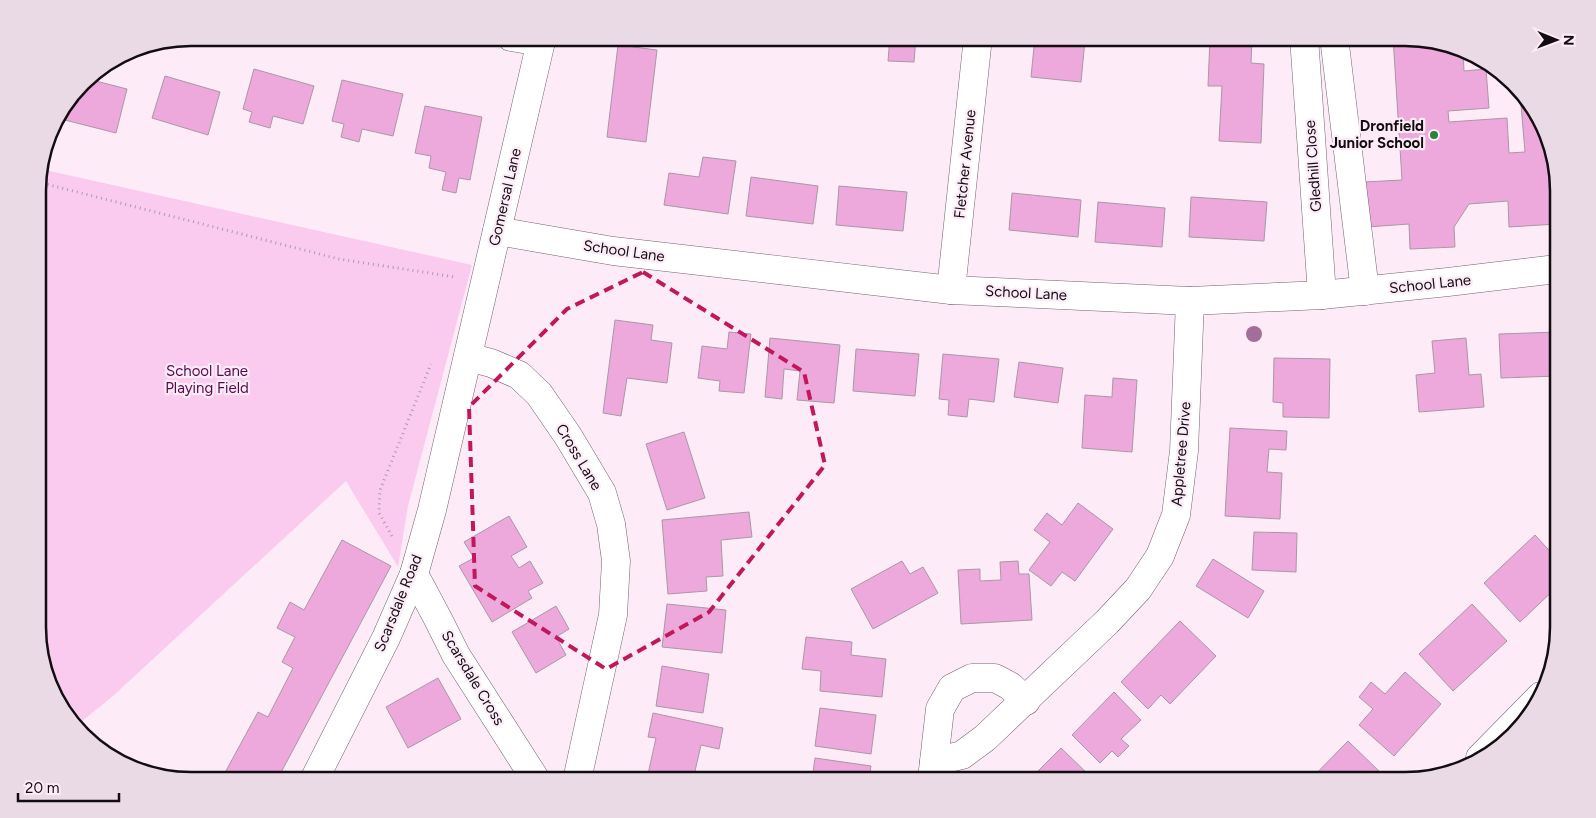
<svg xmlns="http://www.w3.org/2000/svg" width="1596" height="818" viewBox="0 0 1596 818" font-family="Figtree,sans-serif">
  <rect width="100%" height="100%" fill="#fdecf8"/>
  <!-- green -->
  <polygon fill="#facbee" points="41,169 472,265 408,506 398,567 346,481 113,696 76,726 69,720 39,647 38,181"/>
  <!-- building -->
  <g fill="#eda8dc" stroke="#ab97a5">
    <polygon points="890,37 916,37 914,62 888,61"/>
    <polygon points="1035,37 1066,37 1085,40 1081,82 1031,77"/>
    <polygon points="1210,37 1252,37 1251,63 1264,64 1261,143 1219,141 1222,86 1208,86"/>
    <polygon points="1393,37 1405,37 1463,51 1464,71 1486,69 1489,108 1448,111 1449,122 1507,118 1509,153 1525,152 1520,93 1527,98 1557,172 1557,224 1509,227 1508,201 1469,204 1454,227 1455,247 1410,249 1409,224 1367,227 1364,182 1402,180"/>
    <polygon points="618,45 657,50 646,142 607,137"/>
    <polygon points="254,69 314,86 303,124 273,116 270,128 249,122 252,112 243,109"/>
    <polygon points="165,76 220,92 208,135 152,118"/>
    <polygon points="88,79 127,89 116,133 57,118"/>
    <polygon points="342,80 403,94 393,136 362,129 359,142 341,137 344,124 332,121"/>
    <polygon points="425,106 482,117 470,180 459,178 456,193 442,190 446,172 429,168 431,156 415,153"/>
    <polygon points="703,157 736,161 728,214 664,205 669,173 699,177"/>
    <polygon points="751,177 818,186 813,224 746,216"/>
    <polygon points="839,186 907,192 903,231 836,225"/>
    <polygon points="1012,193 1081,200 1078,237 1009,230"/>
    <polygon points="1191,197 1267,202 1264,241 1189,237"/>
    <polygon points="1098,202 1165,208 1162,247 1095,242"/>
    <polygon points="615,320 653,325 651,340 672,343 667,383 627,378 621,416 603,413"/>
    <polygon points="729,332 751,334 744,393 719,391 720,381 698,378 702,346 727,349"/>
    <polygon points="1558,332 1558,376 1501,378 1499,334"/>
    <polygon points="770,338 840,345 834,403 797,400 800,371 784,369 782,399 765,397"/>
    <polygon points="1466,338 1469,375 1481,374 1484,407 1419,412 1416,375 1435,373 1432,341"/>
    <polygon points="856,349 919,354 915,396 853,391"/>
    <polygon points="943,354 999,359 994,402 969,399 967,417 948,415 949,400 939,399"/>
    <polygon points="1274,358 1330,359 1329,418 1283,417 1283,403 1273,402"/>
    <polygon points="1019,362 1063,368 1058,403 1014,397"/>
    <polygon points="1113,378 1137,380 1132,452 1082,448 1085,395 1112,397"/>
    <polygon points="1230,428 1287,431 1286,450 1269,449 1267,472 1282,473 1280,519 1225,516"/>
    <polygon points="684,432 705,498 667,510 646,444"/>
    <polygon points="1078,503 1113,529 1075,581 1062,572 1051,586 1029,570 1050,542 1034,530 1047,513 1062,525"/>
    <polygon points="749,512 752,537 721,540 723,576 706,577 707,591 668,594 662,520"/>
    <polygon points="509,516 527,547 511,556 519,568 530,561 543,583 528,591 532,598 492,622 459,566 474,558 464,542"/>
    <polygon points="1558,516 1558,532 1550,523"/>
    <polygon points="1254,532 1297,533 1296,572 1252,570"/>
    <polygon points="1535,535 1558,560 1558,586 1520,622 1484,583"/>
    <polygon points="342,540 391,566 277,780 221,780 258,712 268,717 293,668 282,662 295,637 277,628 290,602 304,610"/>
    <polygon points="1213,559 1264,591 1248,618 1196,586"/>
    <polygon points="902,561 910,574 923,567 938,593 873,629 851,589"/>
    <polygon points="1018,561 1019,574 1029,574 1032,620 961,624 958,570 980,569 980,581 1001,580 1000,562"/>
    <polygon points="667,604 726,610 722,653 662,647"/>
    <polygon points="1472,604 1507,641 1453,691 1419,654"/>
    <polygon points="556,606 569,629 556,637 566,655 536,673 512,632"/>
    <polygon points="1180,621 1216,656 1170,704 1161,695 1148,709 1121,682"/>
    <polygon points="806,637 852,642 851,655 886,659 882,697 820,691 821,671 802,669"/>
    <polygon points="662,666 709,674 703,713 656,706"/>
    <polygon points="1405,672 1441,704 1394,756 1359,725 1373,709 1359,697 1371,682 1385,694"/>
    <polygon points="438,678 461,719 408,748 386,707"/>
    <polygon points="1114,692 1141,720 1121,739 1129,746 1118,757 1112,751 1100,763 1072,735"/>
    <polygon points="820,708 876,715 871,754 815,746"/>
    <polygon points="653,713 723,728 719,749 701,745 693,780 677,780 648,774 656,738 648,737"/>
    <polygon points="1348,741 1383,775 1377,780 1310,780"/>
    <polygon points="1061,748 1090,776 1086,780 1029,780"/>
    <polygon points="815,758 871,766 869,780 812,780"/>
  </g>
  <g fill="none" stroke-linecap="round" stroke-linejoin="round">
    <defs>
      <g id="minor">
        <polyline points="511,37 541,42"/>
        <polyline points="1304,37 1322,295"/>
        <polyline points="1334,37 1365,291"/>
        <polyline points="497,231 613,251 951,290 1190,301 1322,295 1448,282 1557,269"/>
        <polyline points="951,290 978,37"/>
        <polyline points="468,357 491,363 519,375 539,394 568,436 602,493 611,524 616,561 613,615 577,780"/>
        <polyline points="414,574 438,619 456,655 536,780"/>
        <polyline points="1480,758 1541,696"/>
        <polyline points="934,762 962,755 985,738 1107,622 1138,589 1160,556 1176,515 1184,451 1190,301"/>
        <polyline points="932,779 940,709 952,688 972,678 995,678 1010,686 1026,701"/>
        <polyline points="314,780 386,638 414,574 432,510 542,37"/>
      </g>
    </defs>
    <!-- minor casing -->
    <use href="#minor" stroke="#74626f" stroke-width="29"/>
    <!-- path -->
    <g stroke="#aa9da7" stroke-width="3" stroke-dasharray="1 4" stroke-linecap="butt">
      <polyline points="38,182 339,259 455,277"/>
      <polyline points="392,536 379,513 380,490 431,364"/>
    </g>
    <!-- minor -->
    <use href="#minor" stroke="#fff" stroke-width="28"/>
  </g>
  <!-- trees -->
  <circle fill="#a36e9a" cx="1254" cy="334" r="8"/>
  <!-- marked area -->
  <path fill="none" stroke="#c2185b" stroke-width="4" stroke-dasharray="10 6" stroke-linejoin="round" d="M643 272 804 372 825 465 709 612 606 669 475 586 469 407 567 309Z"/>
  <!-- markers -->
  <circle fill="#268538" stroke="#fdecf8" stroke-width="2" cx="1434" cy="135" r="5"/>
  <g text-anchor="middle" stroke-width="4.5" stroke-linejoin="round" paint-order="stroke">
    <!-- poi labels -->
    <g font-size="15" font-weight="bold" fill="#130d12" stroke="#fdecf8" text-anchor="end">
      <text x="1424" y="131">Dronfield<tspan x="1424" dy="17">Junior School</tspan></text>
    </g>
    <!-- street labels -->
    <g font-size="15" fill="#130d12" stroke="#fdecf8">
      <text transform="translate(965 164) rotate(-84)" y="5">Fletcher Avenue</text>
      <text transform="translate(1313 166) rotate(-94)" y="5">Gledhill Close</text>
      <text transform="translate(505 197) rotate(-77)" y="5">Gomersal Lane</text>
      <text transform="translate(624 251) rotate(8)" y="5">School Lane</text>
      <text transform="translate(1430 284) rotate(-6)" y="5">School Lane</text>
      <text transform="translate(1026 293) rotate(3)" y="5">School Lane</text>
      <text transform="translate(1181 454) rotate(-85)" y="5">Appletree Drive</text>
      <text transform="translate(579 457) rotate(59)" y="5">Cross Lane</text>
      <text transform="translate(398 603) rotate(-68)" y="5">Scarsdale Road</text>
      <text transform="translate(473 678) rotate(59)" y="5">Scarsdale Cross</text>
    </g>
    <!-- park labels -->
    <g font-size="15" fill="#59074d" stroke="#fdecf8">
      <text x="207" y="376">School Lane<tspan x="207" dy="17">Playing Field</tspan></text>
    </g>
  </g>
  <!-- crop -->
  <path d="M0 0H1596V818H0ZM191 46H1405A145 145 0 0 1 1550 191V627A145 145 0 0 1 1405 772H191A145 145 0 0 1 46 627V191A145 145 0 0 1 191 46Z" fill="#eadae6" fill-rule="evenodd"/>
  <path fill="none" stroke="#130d12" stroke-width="2.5" d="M191 46H1405A145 145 0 0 1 1550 191V627A145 145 0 0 1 1405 772H191A145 145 0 0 1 46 627V191A145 145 0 0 1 191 46Z"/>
  <!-- north arrow -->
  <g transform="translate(1556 40) rotate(91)" stroke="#fdecf8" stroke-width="4" paint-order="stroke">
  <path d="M0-4L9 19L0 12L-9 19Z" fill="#130d12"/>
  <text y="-8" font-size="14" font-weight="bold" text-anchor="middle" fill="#130d12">N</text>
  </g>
  <!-- scale -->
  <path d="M18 793v8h101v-8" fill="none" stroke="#130d12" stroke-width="2.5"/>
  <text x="25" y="793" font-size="15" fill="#130d12" stroke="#fdecf8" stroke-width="4" paint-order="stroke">20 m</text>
</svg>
